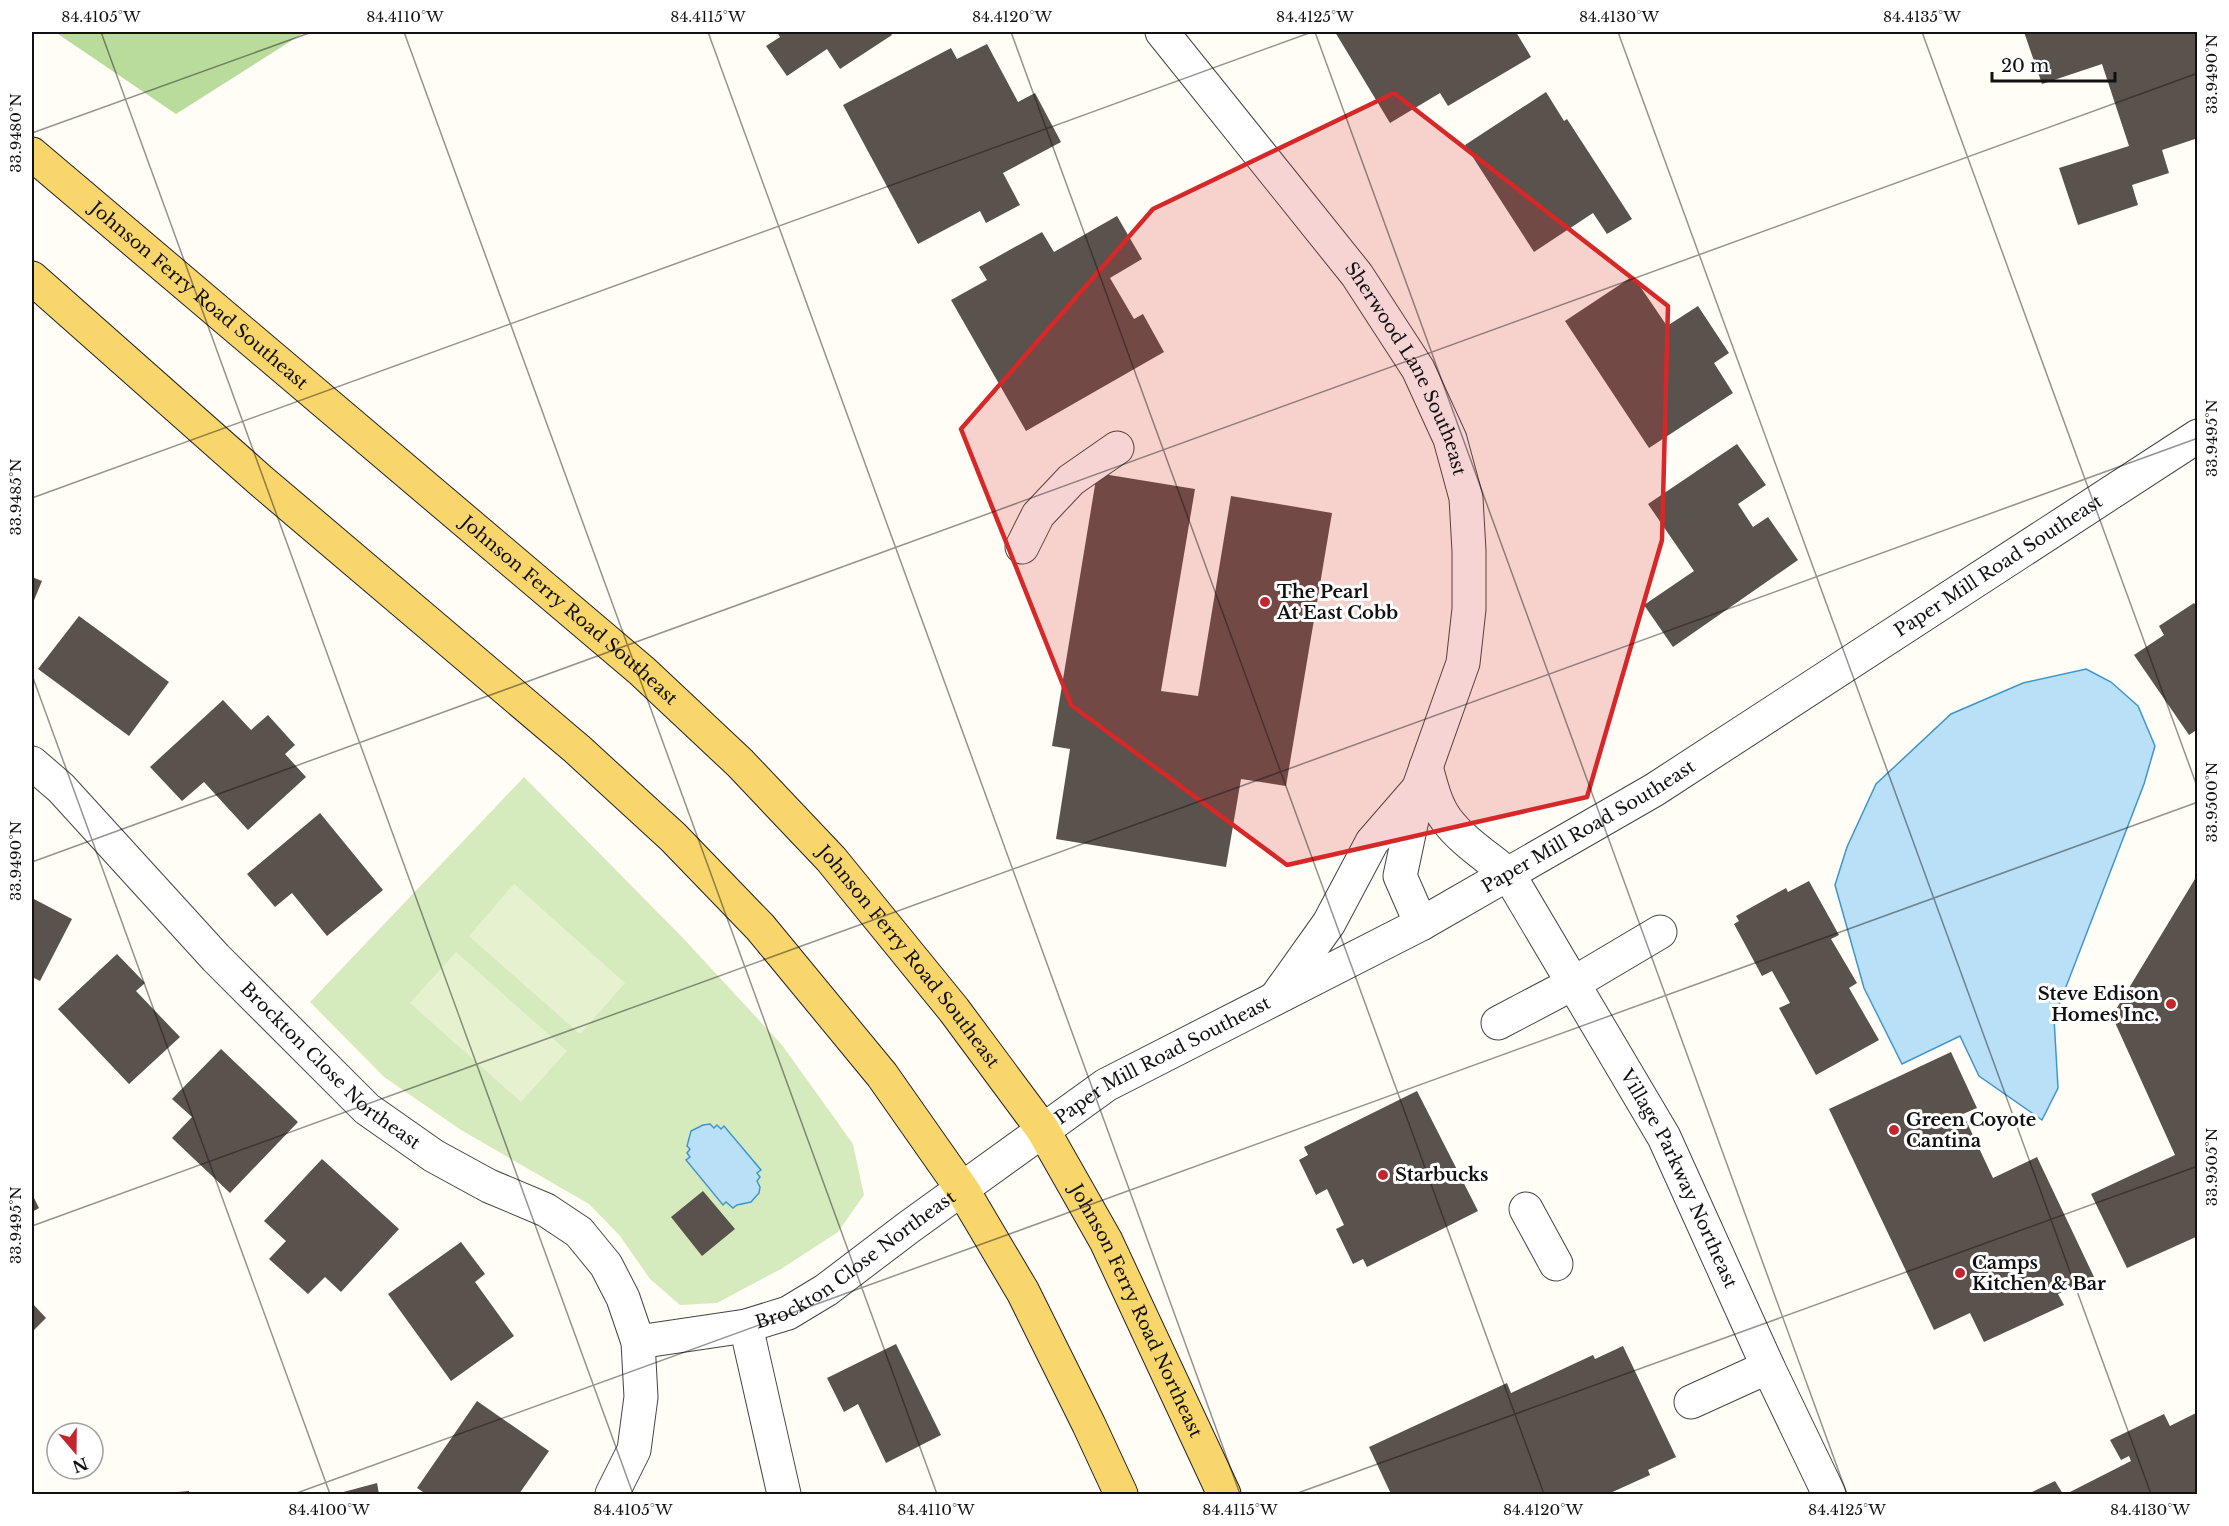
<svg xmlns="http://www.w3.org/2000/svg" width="2229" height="1526" viewBox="0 0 2229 1526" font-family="'Libre Baskerville',serif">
  <rect width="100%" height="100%" fill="#fffdf5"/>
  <!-- green -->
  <polygon fill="#d5ebbd" points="524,777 683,938 782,1045 853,1144 864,1195 838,1232 781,1269 717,1303 680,1305 650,1279 620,1236 589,1204 461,1130 384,1077 310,1002"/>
  <!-- forest -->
  <polygon fill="#b9dc9c" points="55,32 305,32 176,114"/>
  <!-- pitch -->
  <g fill="#e6f2cf">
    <polygon points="514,884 625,983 580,1034 469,936"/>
    <polygon points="456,952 567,1051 521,1102 410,1003"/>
  </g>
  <!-- water -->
  <g fill="#b9e0f7" stroke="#3f96cf" stroke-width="1.5">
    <polygon points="2086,669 2111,682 2138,706 2155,746 2144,784 2054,1018 2058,1088 2042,1120 1979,1076 1960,1036 1902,1064 1864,988 1835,885 1847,847 1876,784 1951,714 2023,683"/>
    <polygon points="710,1124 714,1128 717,1125 721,1129 724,1126 761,1170 757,1173 760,1177 757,1181 760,1187 759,1193 751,1202 737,1205 733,1208 726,1202 723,1205 686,1160 690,1157 687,1153 690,1149 687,1146 691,1131 703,1125"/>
  </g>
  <!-- building -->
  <g fill="#5a524d">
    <polygon points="777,32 890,32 892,35 840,69 827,49 787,76 766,46 780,37"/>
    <polygon points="1335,32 1516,32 1531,57 1448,106 1440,93 1390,123"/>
    <polygon points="2024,32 2100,32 2101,34 2110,32 2198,32 2198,138 2162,150 2169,173 2132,185 2138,205 2078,225 2059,168 2129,146 2102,64 2042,84"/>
    <polygon points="987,44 1018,102 1035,93 1061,142 1003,173 1020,205 986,223 980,211 918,244 843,105 951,48 957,59"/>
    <polygon points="1546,92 1564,121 1567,119 1632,219 1607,234 1593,213 1534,252 1465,145"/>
    <polygon points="1117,216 1142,259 1110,278 1134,319 1143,314 1164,352 1026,431 951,300 987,280 979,267 1042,232 1054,252"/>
    <polygon points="1633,276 1667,326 1698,306 1729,353 1714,363 1733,393 1649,448 1565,321"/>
    <polygon points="1737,444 1766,485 1738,504 1753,527 1768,517 1798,560 1673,647 1644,605 1694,571 1648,504"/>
    <polygon points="1097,473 1195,489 1161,691 1198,696 1231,496 1332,513 1286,786 1241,779 1226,867 1056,839 1070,749 1052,746"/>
    <polygon points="32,577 42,581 32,605"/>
    <polygon points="2194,603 2198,608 2198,729 2189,735 2134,655 2164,635 2159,626"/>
    <polygon points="79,616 169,682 129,736 38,669"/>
    <polygon points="223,700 251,730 268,715 295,745 285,754 306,777 248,830 204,782 182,801 150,767"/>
    <polygon points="320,813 383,890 327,936 292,893 275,907 247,874"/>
    <polygon points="2198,874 2198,1236 2127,1268 2091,1194 2175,1155 2112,1016"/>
    <polygon points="1809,881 1839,935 1831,939 1857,983 1849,988 1879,1040 1816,1075 1779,1008 1790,1003 1772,971 1762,976 1734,924 1739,921 1736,916 1786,888 1788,892"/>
    <polygon points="32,898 72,919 40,981 32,977"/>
    <polygon points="117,954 145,983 136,991 180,1037 129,1084 58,1009"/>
    <polygon points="221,1049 298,1122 230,1193 172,1138 192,1117 172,1099"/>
    <polygon points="1951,1052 1977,1108 1963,1114 1993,1178 2037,1157 2094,1277 2058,1294 2064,1305 1984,1342 1970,1313 1934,1330 1829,1109"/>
    <polygon points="1417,1091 1478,1211 1367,1267 1363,1259 1353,1264 1336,1229 1344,1225 1327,1189 1316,1195 1299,1160 1308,1155 1304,1147"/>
    <polygon points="322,1159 399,1229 341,1292 325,1277 308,1294 269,1259 286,1241 264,1221"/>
    <polygon points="703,1191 735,1229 702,1256 671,1217"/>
    <polygon points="32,1194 39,1208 32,1212"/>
    <polygon points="461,1242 485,1274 475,1282 514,1336 451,1381 388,1294"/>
    <polygon points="32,1303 46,1318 32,1332"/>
    <polygon points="896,1344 941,1435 886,1463 858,1404 844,1412 827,1378"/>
    <polygon points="1623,1346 1676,1457 1648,1470 1650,1475 1608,1494 1391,1494 1369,1447 1507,1383 1511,1393 1593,1355 1595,1359"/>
    <polygon points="477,1401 549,1451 519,1494 426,1494 417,1488"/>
    <polygon points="2198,1412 2198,1494 2066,1494 2131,1461 2129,1456 2121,1460 2110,1440 2164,1414 2170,1426"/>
    <polygon points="2055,1481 2063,1494 2028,1494"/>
    <polygon points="377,1483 379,1494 336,1494"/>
    <polygon points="189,1491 189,1494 167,1494 167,1493"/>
  </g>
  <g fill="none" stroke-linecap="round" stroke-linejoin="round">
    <defs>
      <g id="minor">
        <path id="s1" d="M1162 32 1357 275 1418 369 1450 439 1466 498 1469 551V609L1463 663 1419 787 1400 876 1421 924"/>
        <polyline points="1022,547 1038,515 1071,480 1117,448"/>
        <path id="s2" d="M32 763 61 788 216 958 367 1109 434 1156 489 1186 546 1210 579 1232 606 1265 623 1298 638 1342 641 1397 634 1450 612 1494"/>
        <path id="s3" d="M1426 767C1431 784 1435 804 1446 819 1462 841 1488 857 1509 875L1664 1137 1768 1367 1829 1494"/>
        <polyline points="1277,996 1329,923 1372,842 1418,789"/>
        <polyline points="1498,1023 1574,983 1660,932"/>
        <polyline points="1526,1209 1556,1264"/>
        <polyline points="746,1326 784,1494"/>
        <path id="s4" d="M638 1342 746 1326 788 1313 826 1290 909 1227 1106 1085 1421 924 1654 790 2198 436"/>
        <polyline points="1691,1402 1768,1367"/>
      </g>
      <g id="major">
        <path id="s5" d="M32 154 642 671 740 763 831 859 954 1010 1043 1130 1106 1241 1224 1494"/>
        <polyline points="32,278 260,480 577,749 673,837 760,927 882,1075 962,1189 1023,1292 1089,1425 1121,1494"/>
      </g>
    </defs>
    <!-- minor casing -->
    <use href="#minor" stroke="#444" stroke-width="35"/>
    <!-- major casing -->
    <use href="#major" stroke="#222" stroke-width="35"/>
    <!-- minor -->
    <use href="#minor" stroke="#fff" stroke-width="33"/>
    <!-- major -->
    <use href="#major" stroke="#f9d66b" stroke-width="33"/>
  </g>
  <!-- marked area -->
  <path fill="#d62828" fill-opacity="0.2" stroke="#d62828" stroke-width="4.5" stroke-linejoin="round" d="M1394 93 1668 306 1662 540 1587 797 1287 865 1071 705 961 429 1153 209Z"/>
  <!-- ticks -->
  <path fill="none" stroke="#111" stroke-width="1.5" stroke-opacity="0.45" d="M101 32 633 1494M404 32 937 1494M708 32 1240 1494M1011 32 1544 1494M1315 32 1847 1494M1618 32 2151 1494M1922 32 2198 789M32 133 312 32M32 498 1312 32M32 675 330 1494M32 862 2198 73M32 1226 2198 438M294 1494 2198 802M1295 1494 2198 1166"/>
  <!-- markers -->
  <g fill="#c4262e" stroke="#fff" stroke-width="2">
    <circle cx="1265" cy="602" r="6"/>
    <circle cx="2171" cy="1004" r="6"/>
    <circle cx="1894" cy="1130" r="6"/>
    <circle cx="1383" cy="1175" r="6"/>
    <circle cx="1960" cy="1273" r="6"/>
  </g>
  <g text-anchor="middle" stroke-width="6" stroke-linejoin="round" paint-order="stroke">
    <!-- street labels -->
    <g font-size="18" fill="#111" stroke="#fff">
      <text dy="6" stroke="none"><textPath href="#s5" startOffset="219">Johnson Ferry Road Southeast</textPath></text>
      <text dy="6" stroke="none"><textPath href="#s1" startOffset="418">Sherwood Lane Southeast</textPath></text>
      <text dy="6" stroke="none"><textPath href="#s4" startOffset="1578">Paper Mill Road Southeast</textPath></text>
      <text dy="6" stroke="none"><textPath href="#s5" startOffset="705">Johnson Ferry Road Southeast</textPath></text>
      <text dy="6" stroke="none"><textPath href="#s4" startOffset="1092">Paper Mill Road Southeast</textPath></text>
      <text dy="6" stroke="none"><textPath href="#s5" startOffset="1191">Johnson Ferry Road Southeast</textPath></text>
      <text dy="6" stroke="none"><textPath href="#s4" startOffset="606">Paper Mill Road Southeast</textPath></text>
      <text dy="6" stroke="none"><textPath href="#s2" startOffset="426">Brockton Close Northeast</textPath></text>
      <text dy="6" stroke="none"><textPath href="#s3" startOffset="489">Village Parkway Northeast</textPath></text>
      <text dy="6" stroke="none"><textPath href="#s4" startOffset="238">Brockton Close Northeast</textPath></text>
      <text dy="6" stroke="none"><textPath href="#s5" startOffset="1614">Johnson Ferry Road Northeast</textPath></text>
    </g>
    <!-- poi labels -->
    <g font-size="18" font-weight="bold" fill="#111" stroke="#fff" text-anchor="start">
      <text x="1277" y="598">The Pearl<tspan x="1277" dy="21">At East Cobb</tspan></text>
      <text x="2159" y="1000" text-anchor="end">Steve Edison<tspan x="2159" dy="21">Homes Inc.</tspan></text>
      <text x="1906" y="1126">Green Coyote<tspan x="1906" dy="21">Cantina</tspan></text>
      <text x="1395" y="1181">Starbucks</text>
      <text x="1972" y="1269">Camps<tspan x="1972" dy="21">Kitchen &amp; Bar</tspan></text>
    </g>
  </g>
  <!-- border -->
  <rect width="2229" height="1526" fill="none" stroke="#ffffff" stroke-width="66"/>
  <!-- north arrow -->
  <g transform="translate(75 1451) rotate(160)"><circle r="28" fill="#ffffff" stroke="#a0a0a0" stroke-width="1.5"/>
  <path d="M0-4.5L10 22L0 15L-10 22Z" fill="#c4262e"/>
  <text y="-9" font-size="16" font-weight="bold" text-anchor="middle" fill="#111111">N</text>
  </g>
  <!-- scale -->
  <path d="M1992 72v9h123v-9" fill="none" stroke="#111111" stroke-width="3"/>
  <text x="2001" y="72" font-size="18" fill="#111111" stroke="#ffffff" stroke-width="4.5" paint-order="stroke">20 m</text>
  <rect x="33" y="33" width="2163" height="1460" fill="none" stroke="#111" stroke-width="2"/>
  <g font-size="15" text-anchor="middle" fill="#111">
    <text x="101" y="22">84.4105°W</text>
    <text x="405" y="22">84.4110°W</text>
    <text x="708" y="22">84.4115°W</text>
    <text x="1012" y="22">84.4120°W</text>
    <text x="1315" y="22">84.4125°W</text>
    <text x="1619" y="22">84.4130°W</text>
    <text x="1922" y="22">84.4135°W</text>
    <text transform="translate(2212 74) rotate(-90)" y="5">33.9490°N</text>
    <text transform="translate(16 133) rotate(-90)" y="5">33.9480°N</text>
    <text transform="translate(2212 438) rotate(-90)" y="5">33.9495°N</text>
    <text transform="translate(16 497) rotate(-90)" y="5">33.9485°N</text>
    <text transform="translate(2212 802) rotate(-90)" y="5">33.9500°N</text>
    <text transform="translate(16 861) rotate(-90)" y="5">33.9490°N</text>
    <text transform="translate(2212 1167) rotate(-90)" y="5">33.9505°N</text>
    <text transform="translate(16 1225) rotate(-90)" y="5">33.9495°N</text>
    <text x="329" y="1515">84.4100°W</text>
    <text x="633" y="1515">84.4105°W</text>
    <text x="936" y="1515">84.4110°W</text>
    <text x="1240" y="1515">84.4115°W</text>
    <text x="1543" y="1515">84.4120°W</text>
    <text x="1847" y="1515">84.4125°W</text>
    <text x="2150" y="1515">84.4130°W</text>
  </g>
</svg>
